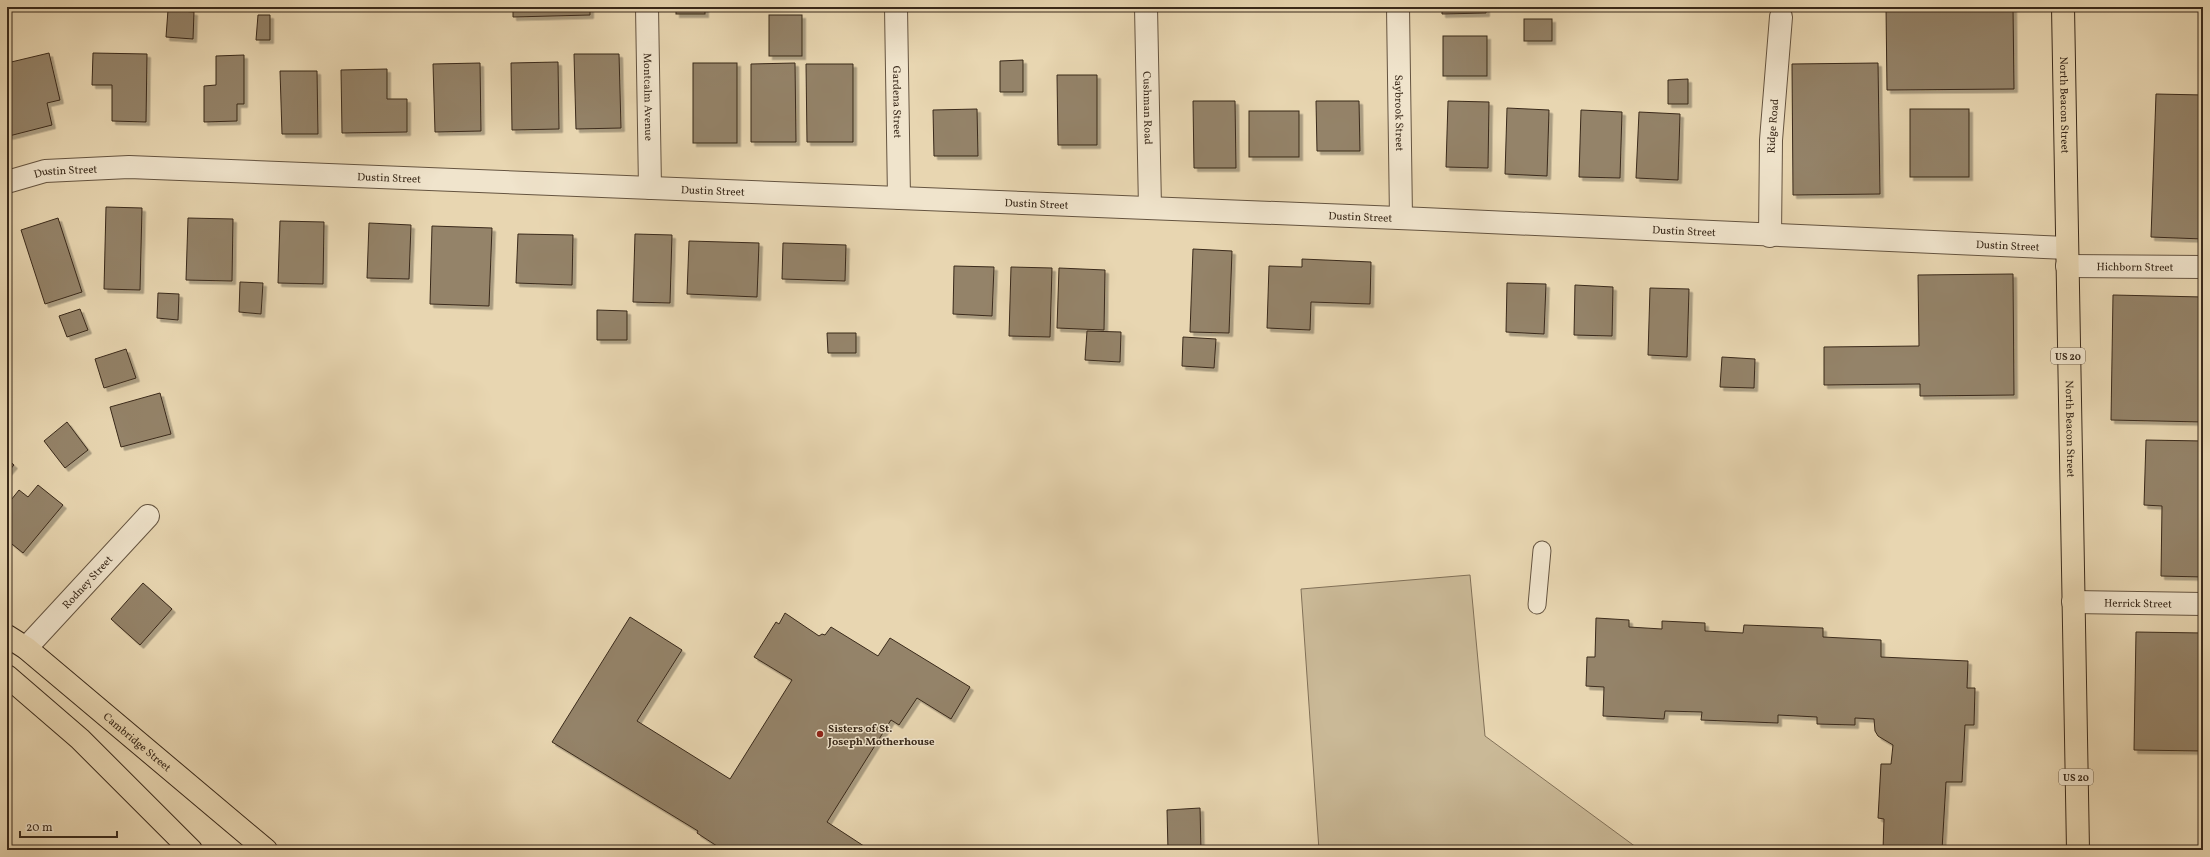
<svg xmlns="http://www.w3.org/2000/svg" width="2210" height="857" viewBox="0 0 2210 857" font-family="Vollkorn,serif">
  <defs>
    <filter id="shadow"><feDropShadow dx="3.5" dy="3.5" stdDeviation="0" flood-color="#0004"/></filter>
  </defs>
  <rect width="100%" height="100%" fill="#e8d6b1"/>
  <filter id="stains"><feTurbulence type="fractalNoise" baseFrequency=".005" numOctaves="4"/><feColorMatrix values="0 0 0 0 .2 0 0 0 0 .09 0 0 0 0 .02 0 0 0 .5 -.17"/></filter>
  <radialGradient id="worn" r=".72"><stop offset=".6" stop-color="#630" stop-opacity="0"/><stop offset="1" stop-color="#630" stop-opacity=".3"/></radialGradient>
  <!-- green -->
  <polygon fill="#cab997" stroke="#827158" points="1470,575 1485,736 1640,850 1319,850 1301,589"/>
  <!-- building -->
  <g fill="#948369" stroke="#39291a" filter="url(#shadow)">
    <polygon points="513,7 590,7 590,15 513,17"/>
    <rect x="676" y="7" width="29" height="7"/>
    <polygon points="1442,7 1486,7 1486,13 1442,14"/>
    <polygon points="1886,7 2013,7 2014,89 1887,90"/>
    <polygon points="168,10 194,12 193,39 166,37"/>
    <polygon points="258,15 270,15 270,40 256,40"/>
    <rect x="769" y="15" width="33" height="41"/>
    <rect x="1524" y="19" width="28" height="22"/>
    <rect x="1443" y="36" width="44" height="40"/>
    <polygon points="49,53 60,100 47,103 52,125 9,136 7,127 7,63"/>
    <polygon points="93,53 147,54 146,122 112,121 112,85 92,85"/>
    <polygon points="574,54 619,54 621,128 576,129"/>
    <polygon points="244,55 244,104 237,104 237,121 204,122 204,86 216,85 216,56"/>
    <polygon points="1023,60 1023,92 1000,92 1000,61"/>
    <polygon points="558,62 559,129 512,130 511,63"/>
    <polygon points="480,63 481,131 435,132 433,64"/>
    <rect x="693" y="63" width="44" height="80"/>
    <polygon points="795,63 796,142 751,142 751,64"/>
    <polygon points="1878,63 1880,194 1793,195 1792,64"/>
    <polygon points="806,64 853,64 853,142 807,142"/>
    <polygon points="387,69 387,99 407,99 407,132 342,133 341,70"/>
    <polygon points="280,71 317,71 318,134 282,134"/>
    <polygon points="1057,75 1097,75 1097,145 1058,145"/>
    <polygon points="1688,79 1688,104 1668,104 1668,80"/>
    <polygon points="2156,94 2203,95 2203,239 2151,237"/>
    <polygon points="1193,101 1235,101 1236,168 1194,168"/>
    <polygon points="1316,101 1359,101 1360,151 1317,151"/>
    <polygon points="1448,101 1489,102 1488,168 1446,167"/>
    <polygon points="1507,108 1549,110 1547,176 1505,174"/>
    <polygon points="977,109 978,156 934,156 933,110"/>
    <rect x="1910" y="109" width="59" height="68"/>
    <polygon points="1581,110 1622,112 1620,178 1579,177"/>
    <rect x="1249" y="111" width="50" height="46"/>
    <polygon points="1639,112 1680,114 1678,180 1636,178"/>
    <polygon points="106,207 142,208 140,290 104,289"/>
    <polygon points="58,218 82,292 45,304 21,230"/>
    <polygon points="188,218 233,219 232,281 186,280"/>
    <polygon points="280,221 324,222 323,284 278,283"/>
    <polygon points="369,223 411,225 409,279 367,278"/>
    <polygon points="432,226 492,228 489,306 430,304"/>
    <polygon points="518,234 573,235 572,285 516,283"/>
    <polygon points="635,234 672,235 670,303 633,302"/>
    <polygon points="689,241 759,243 757,297 687,294"/>
    <polygon points="783,243 846,245 845,281 782,279"/>
    <polygon points="1193,249 1232,251 1229,333 1190,332"/>
    <polygon points="1302,259 1371,262 1370,304 1311,302 1310,330 1267,328 1269,266 1302,267"/>
    <polygon points="954,266 994,267 992,316 953,314"/>
    <polygon points="1011,267 1052,268 1050,337 1009,336"/>
    <polygon points="1059,268 1105,270 1104,330 1057,328"/>
    <polygon points="2013,274 2014,395 1920,396 1920,384 1824,385 1824,347 1919,346 1918,275"/>
    <polygon points="240,282 263,283 261,314 239,312"/>
    <polygon points="1507,283 1546,284 1544,334 1506,332"/>
    <polygon points="1575,285 1613,287 1612,336 1574,335"/>
    <polygon points="1650,288 1689,289 1687,357 1648,355"/>
    <polygon points="158,293 179,294 178,320 157,318"/>
    <polygon points="2113,295 2203,297 2203,422 2111,420"/>
    <polygon points="80,309 88,330 67,337 59,316"/>
    <polygon points="597,310 627,311 627,340 597,340"/>
    <polygon points="1087,331 1121,332 1120,362 1085,360"/>
    <polygon points="827,333 856,333 856,353 828,353"/>
    <polygon points="1183,337 1216,339 1214,368 1182,366"/>
    <polygon points="126,349 136,378 104,388 95,359"/>
    <polygon points="1722,357 1755,359 1754,388 1720,387"/>
    <polygon points="160,393 171,434 121,447 110,407"/>
    <polygon points="67,422 88,450 65,468 44,441"/>
    <polygon points="2146,440 2203,441 2203,577 2161,576 2162,506 2144,505"/>
    <polygon points="7,459 14,465 7,473"/>
    <polygon points="38,485 63,505 23,553 7,540 7,505 19,490 28,497"/>
    <polygon points="143,583 172,609 140,645 111,619"/>
    <polygon points="785,613 819,636 822,634 825,635 831,627 878,656 890,638 970,687 951,719 917,698 899,725 891,720 827,822 870,850 723,850 697,833 698,831 552,742 630,617 682,650 637,721 730,779 792,680 754,657 776,622 779,624"/>
    <polygon points="1596,618 1629,620 1629,627 1662,629 1662,621 1705,623 1705,631 1743,633 1744,625 1823,628 1823,637 1881,640 1881,657 1968,661 1967,688 1975,688 1974,725 1965,725 1962,782 1946,782 1942,850 1883,850 1884,819 1878,818 1881,764 1891,764 1893,745 1878,736 1875,731 1874,719 1855,718 1855,725 1817,724 1817,717 1778,715 1778,723 1701,720 1702,712 1665,711 1664,719 1603,716 1604,687 1586,686 1587,657 1595,657"/>
    <polygon points="2136,632 2203,633 2203,751 2134,750"/>
    <polygon points="1200,808 1201,850 1168,850 1167,810"/>
  </g>
  <g fill="none" stroke-linecap="round" stroke-linejoin="round">
    <defs>
      <polyline id="lane" points="1537,605 1542,550"/>
      <g id="street">
        <path id="s1" d="M647 7 650 188"/>
        <path id="s2" d="M896 7 899 198"/>
        <path id="s3" d="M1146 7 1150 208"/>
        <path id="s4" d="M1398 7 1401 218"/>
        <path id="s5" d="M7 182 45 171 129 167 1423 219 2067 248"/>
        <path id="s6" d="M1770 236 1771 140 1781 17"/>
        <path id="s7" d="M2067 266 2203 267"/>
        <path id="s8" d="M2073 602 2203 604"/>
        <path id="s9" d="M26 648 148 516"/>
      </g>
      <g id="primary">
        <path id="s10" d="M2063 7 2078 850"/>
        <path id="s11" d="M7 636 26 648 266 850"/>
        <polyline points="7,676 80,739 191,850"/>
      </g>
    </defs>
    <!-- lane casing -->
    <use href="#lane" stroke="#655440" stroke-width="19"/>
    <!-- street casing -->
    <use href="#street" stroke="#655440" stroke-width="24"/>
    <!-- primary casing -->
    <use href="#primary" stroke="#39291a" stroke-width="24"/>
    <!-- lane -->
    <use href="#lane" stroke="#f0e4cc" stroke-width="17"/>
    <!-- street -->
    <use href="#street" stroke="#f0e4cc" stroke-width="22"/>
    <!-- primary -->
    <use href="#primary" stroke="#e8d6b1" stroke-width="22"/>
  </g>
  <!-- markers -->
  <circle fill="#8f2418" stroke="#f0e4cc" stroke-width="1.5" cx="820" cy="734" r="4"/>
  <g text-anchor="middle" stroke-width="3" stroke-linejoin="round" paint-order="stroke">
    <!-- shield labels -->
    <g fill="#f0e4cc" stroke="#70614f" stroke-width="1">
      <rect x="2051" y="348" width="34" height="16" rx="3"/>
      <rect x="2059" y="769" width="34" height="16" rx="3"/>
    </g>
    <g font-size="10" font-weight="bold" fill="#39291a">
      <text x="2068" y="360">US 20</text>
      <text x="2076" y="781">US 20</text>
    </g>
    <!-- street labels -->
    <g font-size="11" fill="#39291a" stroke="#f0e4cc">
      <text dy="4" stroke="none"><textPath href="#s1" startOffset="90">Montcalm Avenue</textPath></text>
      <text dy="4" stroke="none"><textPath href="#s2" startOffset="95">Gardena Street</textPath></text>
      <text dy="4" stroke="none"><textPath href="#s10" startOffset="98">North Beacon Street</textPath></text>
      <text dy="4" stroke="none"><textPath href="#s3" startOffset="101">Cushman Road</textPath></text>
      <text dy="4" stroke="none"><textPath href="#s4" startOffset="106">Saybrook Street</textPath></text>
      <text dy="4" stroke="none"><textPath href="#s6" startOffset="110">Ridge Road</textPath></text>
      <text dy="4" stroke="none"><textPath href="#s5" startOffset="60">Dustin Street</textPath></text>
      <text dy="4" stroke="none"><textPath href="#s5" startOffset="384">Dustin Street</textPath></text>
      <text dy="4" stroke="none"><textPath href="#s5" startOffset="708">Dustin Street</textPath></text>
      <text dy="4" stroke="none"><textPath href="#s5" startOffset="1032">Dustin Street</textPath></text>
      <text dy="4" stroke="none"><textPath href="#s5" startOffset="1356">Dustin Street</textPath></text>
      <text dy="4" stroke="none"><textPath href="#s5" startOffset="1680">Dustin Street</textPath></text>
      <text dy="4" stroke="none"><textPath href="#s5" startOffset="2004">Dustin Street</textPath></text>
      <text dy="4" stroke="none"><textPath href="#s7" startOffset="68">Hichborn Street</textPath></text>
      <text dy="4" stroke="none"><textPath href="#s10" startOffset="422">North Beacon Street</textPath></text>
      <text dy="4" stroke="none"><textPath href="#s9" startOffset="90">Rodney Street</textPath></text>
      <text dy="4" stroke="none"><textPath href="#s8" startOffset="65">Herrick Street</textPath></text>
      <text dy="4" stroke="none"><textPath href="#s11" startOffset="168">Cambridge Street</textPath></text>
    </g>
    <!-- poi labels -->
    <g font-size="11" font-weight="bold" fill="#39291a" stroke="#f0e4cc" text-anchor="start">
      <text x="828" y="732">Sisters of St.<tspan x="828" dy="13">Joseph Motherhouse</tspan></text>
    </g>
  </g>
  <!-- margin -->
  <rect width="2210" height="857" fill="none" stroke="#e8d6b1" stroke-width="24"/>
  <rect x="8" y="8" width="2194" height="841" fill="none" stroke="#39291a" stroke-width="2"/>
  <rect x="12" y="12" width="2186" height="833" fill="none" stroke="#39291a"/>
  <!-- scale -->
  <path d="M20 831v6h97v-6" fill="none" stroke="#39291a" stroke-width="2"/>
  <text x="26" y="831" font-size="12" fill="#39291a" stroke="#f0e4cc" stroke-width="3" paint-order="stroke">20 m</text>
  <rect width="100%" height="100%" filter="url(#stains)"/>
  <rect width="100%" height="100%" fill="url(#worn)"/>
</svg>
